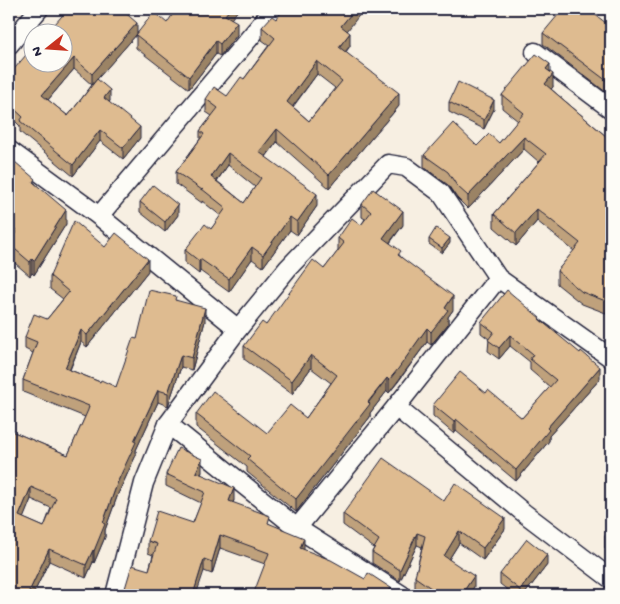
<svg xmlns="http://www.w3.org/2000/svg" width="620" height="604" viewBox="0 0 620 604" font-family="'Gochi Hand',sans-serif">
  <rect width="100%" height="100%" fill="#f7efe2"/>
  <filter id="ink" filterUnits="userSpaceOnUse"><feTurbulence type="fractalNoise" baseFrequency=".02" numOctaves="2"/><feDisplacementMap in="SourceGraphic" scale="10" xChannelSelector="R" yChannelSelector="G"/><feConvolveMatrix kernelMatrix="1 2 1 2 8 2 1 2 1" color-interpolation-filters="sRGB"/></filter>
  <g filter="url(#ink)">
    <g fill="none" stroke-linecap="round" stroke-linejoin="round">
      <defs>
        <g id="minor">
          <polyline points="9,45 39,9"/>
          <polyline points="535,52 611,109"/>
          <polyline points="9,150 99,216 238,329"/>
          <polyline points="99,216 274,9"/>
          <polyline points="396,407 524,513 611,579"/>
          <polyline points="168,424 297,528 402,595"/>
          <polyline points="297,528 396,407 498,278"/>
          <polyline points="115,595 144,483 168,424 238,329 288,268 388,164 406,167 441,193 498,278 611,358"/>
        </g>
      </defs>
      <!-- minor casing -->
      <use href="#minor" stroke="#22223b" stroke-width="21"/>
      <!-- minor -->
      <use href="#minor" stroke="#fdfcf7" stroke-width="18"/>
    </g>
    <!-- wall -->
    <g fill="#bfa17c" stroke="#22223b" fill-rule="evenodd">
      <path d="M232 19 237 35 220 56 216 54 189 89 136 48V35L97 79 110 101 109 102 140 138 123 159 100 141 73 176 20 132V126L9 115V75L137 33 167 23ZM74 69 92 85 68 116 48 100Z"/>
      <path d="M276 19 347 31 350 46 346 52 399 106 329 188 277 142 266 157 317 206 297 235 290 230 263 267 252 259 229 292 200 271 199 274 185 263V250L211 229 221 216 202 201V203L176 184V172L200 139V131L212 116 206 112V99L227 96 244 79 269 45 262 40V27ZM317 74 335 88 309 121 293 107ZM228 165 255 187 244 203 217 181Z"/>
      <polygon points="611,26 611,96 543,44 543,33"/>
      <polygon points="550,72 553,87 551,89 607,137 611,137 611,315 582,304 557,284 557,271 574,251 537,221 516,246 494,227 494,214 539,162 524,149 468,209 457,198 448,185 424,167 424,155 477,146 499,143 518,121 502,108 502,95"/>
      <polygon points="449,102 494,109 484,129 449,112"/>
      <polygon points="9,169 35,183 66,224 34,275 32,273 30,276 9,258 9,241 11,239 9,237"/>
      <polygon points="140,202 178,215 165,232 140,212"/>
      <polygon points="362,204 403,225 390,243 401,257 453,310 448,317 448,324 431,345 427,342 398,382 389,393 387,391 370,413 370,417 296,512 247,472 247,467 196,427 196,414 267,433 306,418 331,383 311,368 292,394 244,359 244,346 324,269 338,251 338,238 361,225 365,219 362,217"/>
      <polygon points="429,239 450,243 442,253 429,244"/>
      <path d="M105 247 148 271 87 347 81 342 70 370 100 382 116 387 137 339 176 300 205 321 192 370 181 367 168 406 158 402 136 450V455L118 494 105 530V537L94 563 93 562 86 578 49 561 33 595 9 430 68 455 85 417 23 392V380L33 353 25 349V337L47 319 63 299 50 289V276ZM31 499 51 508 44 527 23 518Z"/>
      <polygon points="540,320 600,379 549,436 549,441 516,481 456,431 454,434 433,416 433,405 486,393 522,418 550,387 530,370 530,362 510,346 499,359 488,351 489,339 481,333 481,322"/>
      <polygon points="202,472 201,474 234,500 233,503 270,524 304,550 391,595 265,564 220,548 212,574 204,571 149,570 153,555 148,553 148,541 193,523 201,503 166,486 166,474"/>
      <polygon points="444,501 505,529 483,560 459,543 449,559 474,587 468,595 425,595 415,589 415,577 422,547 417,545 400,581 372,563 372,552 374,548 343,525 343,514"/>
      <polygon points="611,529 611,553 605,548 605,536"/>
      <polygon points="547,565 524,595 514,595 500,584 500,574"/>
    </g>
    <!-- shaded-wall -->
    <g fill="#9b8365" stroke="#22223b">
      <polygon points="230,9 239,9 225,27 225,15"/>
      <polygon points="355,9 364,9 341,39 341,26"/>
      <polygon points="237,22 237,35 220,56 220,44"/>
      <polygon points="137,23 137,34 92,85 92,74"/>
      <polygon points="350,33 350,46 339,59 339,47"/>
      <polygon points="216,41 216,54 189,89 189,77"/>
      <polygon points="74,58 74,69 42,107 42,95"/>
      <polygon points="317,61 317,74 287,114 287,102"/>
      <polygon points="550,64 550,77 546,69"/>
      <polygon points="553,74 553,87 545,96 545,84"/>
      <polygon points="110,90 110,101 104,109 104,98"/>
      <polygon points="399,93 399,106 329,188 329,175"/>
      <polygon points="494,100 494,109 484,129 484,120"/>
      <polygon points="140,127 140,138 123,159 123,148"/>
      <polygon points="277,129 277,142 259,165 259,152"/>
      <polygon points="100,130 100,141 73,176 73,165"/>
      <polygon points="524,137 524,149 468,209 468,196"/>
      <polygon points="228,153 228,165 211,189 211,177"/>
      <polygon points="317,194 317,206 297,235 297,222"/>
      <polygon points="178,205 178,215 165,232 165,222"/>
      <polygon points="537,209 537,221 516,246 516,233"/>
      <polygon points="66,210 66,224 34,275 34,261"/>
      <polygon points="403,211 403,225 383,251 383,238"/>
      <polygon points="290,217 290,230 263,267 263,255"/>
      <polygon points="450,238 450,243 442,253 442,248"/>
      <polygon points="252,247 252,259 229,292 229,279"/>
      <polygon points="32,259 32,273 30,276 30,262"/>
      <polygon points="148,259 148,271 87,347 87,335"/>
      <polygon points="200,259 200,271 199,274 199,261"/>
      <polygon points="453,296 453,310 448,317 448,324 431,345 431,332 445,308"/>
      <polygon points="14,299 14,308 9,317 9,308"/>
      <polygon points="205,308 205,321 192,370 192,358"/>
      <polygon points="427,328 427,342 389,393 389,380"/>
      <polygon points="81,330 81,342 65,381 65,368"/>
      <polygon points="510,335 510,346 499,359 499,348"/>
      <polygon points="181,355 181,367 168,406 168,393"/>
      <polygon points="311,355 311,368 292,394 292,381"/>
      <polygon points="600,367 600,379 549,436 549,441 516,481 516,470 547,428"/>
      <polygon points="387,378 387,391 370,413 370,417 296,512 296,499"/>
      <polygon points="158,390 158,402 136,450 136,455 118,494 105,530 105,537 94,563 94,551 103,523 118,481 134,441"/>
      <polygon points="456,419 456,431 454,434 454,422"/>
      <polygon points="202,459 202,472 196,484 196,472"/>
      <polygon points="31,487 31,499 19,529 19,516"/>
      <polygon points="234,488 234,500 229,513 229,501"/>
      <polygon points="505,518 505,529 483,560 483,548"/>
      <polygon points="459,531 459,543 444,567 444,556"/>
      <polygon points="417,533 417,545 400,581 400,570"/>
      <polygon points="220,535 220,548 212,574 212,562"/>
      <polygon points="304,538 304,550 300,548"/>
      <polygon points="49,549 49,561 33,595 28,595 28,594"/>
      <polygon points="93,550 93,562 86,578 86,565"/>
      <polygon points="547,555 547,565 524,595 520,595 520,590"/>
      <polygon points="204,559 204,571 196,595 193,595"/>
      <polygon points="474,576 474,587 468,595 461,595"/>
      <polygon points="391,588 391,595 387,595"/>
    </g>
    <!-- building -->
    <g fill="#debb90" stroke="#22223b" fill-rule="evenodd">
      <polygon points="68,9 121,9 137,23 92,74 74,58 42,95 68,116 97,79 110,90 104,98 140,127 123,148 100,130 73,165 20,121 23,117 9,104 9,75 32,48 32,62 62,62 62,32 48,32"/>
      <polygon points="176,9 230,9 225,15 237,22 220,44 216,41 189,77 136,35 154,12 167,23"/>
      <path d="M284 9H355L341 26 350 33 339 47 399 93 329 175 277 129 259 152 317 194 297 222 290 217 263 255 252 247 229 279 200 259 199 261 185 250 205 224 211 229 226 208 202 189V190L176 172 204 134 200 131 218 108 206 99 214 87 227 96 241 77 244 79 275 38 262 27 272 16 276 19ZM317 61 342 81 309 121 287 102ZM228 153 261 178 244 203 211 177Z"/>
      <polygon points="563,9 588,9 611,27 611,26 611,84 543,33"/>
      <polygon points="536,54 550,64 546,69 553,74 545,84 607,137 609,135 611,137 611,303 582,292 557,271 580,243 537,209 516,233 494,214 546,154 524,137 468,196 457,186 448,172 424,155 453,123 477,146 489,134 499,143 524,113 502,95"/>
      <polygon points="458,82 494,100 484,120 449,102"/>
      <polygon points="15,162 35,179 33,182 66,210 34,261 32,259 30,262 9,244 9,241 17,231 9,223 9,169"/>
      <polygon points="153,185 178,205 165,222 140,202"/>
      <polygon points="373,189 403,211 383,238 401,251 398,255 453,296 445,308 448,310 431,332 427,328 398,369 389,380 387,378 368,402 370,404 296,499 247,459 250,456 196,414 213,391 267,433 290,405 306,418 337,375 311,355 292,381 244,346 262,322 266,325 313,260 324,269 344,243 338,238 352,218 361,225 371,212 362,204"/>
      <path d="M74 221 105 247 116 233 148 259 87 335 81 330 65 368 100 382 101 380 116 387 133 338 137 339 149 290 176 296 175 300 205 308 192 358 181 355 168 393 158 390 134 441 136 442 118 481 103 523 105 524 94 551 93 550 86 565 49 549 28 594 30 595H9V430L68 455 88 410 89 406 23 380 37 342 25 337 34 314 47 319 69 292 50 276ZM31 487 56 498 44 527 19 516Z"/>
      <polygon points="436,228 450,238 442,248 429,239"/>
      <polygon points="507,290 540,318 539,319 580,353 581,351 600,367 547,428 549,430 516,470 456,419 454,422 433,405 460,372 486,393 488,390 522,418 556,380 530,359 533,354 510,335 499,348 488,340 494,332 481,322"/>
      <polygon points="9,295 14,299 9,308"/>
      <polygon points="178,448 202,459 196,472 234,488 229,501 270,516 268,523 304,538 300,548 331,560 365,579 368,573 391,588 387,595 253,595 269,553 220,535 212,562 204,559 193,595 123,595 132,565 149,570 157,544 148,541 157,511 193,523 205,492 166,474"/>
      <polygon points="383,458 444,501 455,483 505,518 483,548 459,531 444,556 474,576 461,595 441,595 415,577 425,536 417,533 400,570 372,552 379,540 343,514"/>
      <polygon points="611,529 611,542 605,536"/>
      <polygon points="527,539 547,555 520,590 500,574"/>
    </g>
  </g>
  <!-- margin -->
  <rect width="620" height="604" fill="none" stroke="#fdfcf7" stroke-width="30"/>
  <rect x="15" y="15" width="590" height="574" fill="none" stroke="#22223b" stroke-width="2" filter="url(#ink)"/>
  <!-- north arrow -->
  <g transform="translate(48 48) rotate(253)"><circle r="24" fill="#fdfcf7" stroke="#a5a5ac"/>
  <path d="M0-4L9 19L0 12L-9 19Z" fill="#c8321e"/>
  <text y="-8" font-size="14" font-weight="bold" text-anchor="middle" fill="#22223b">N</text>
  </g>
</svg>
